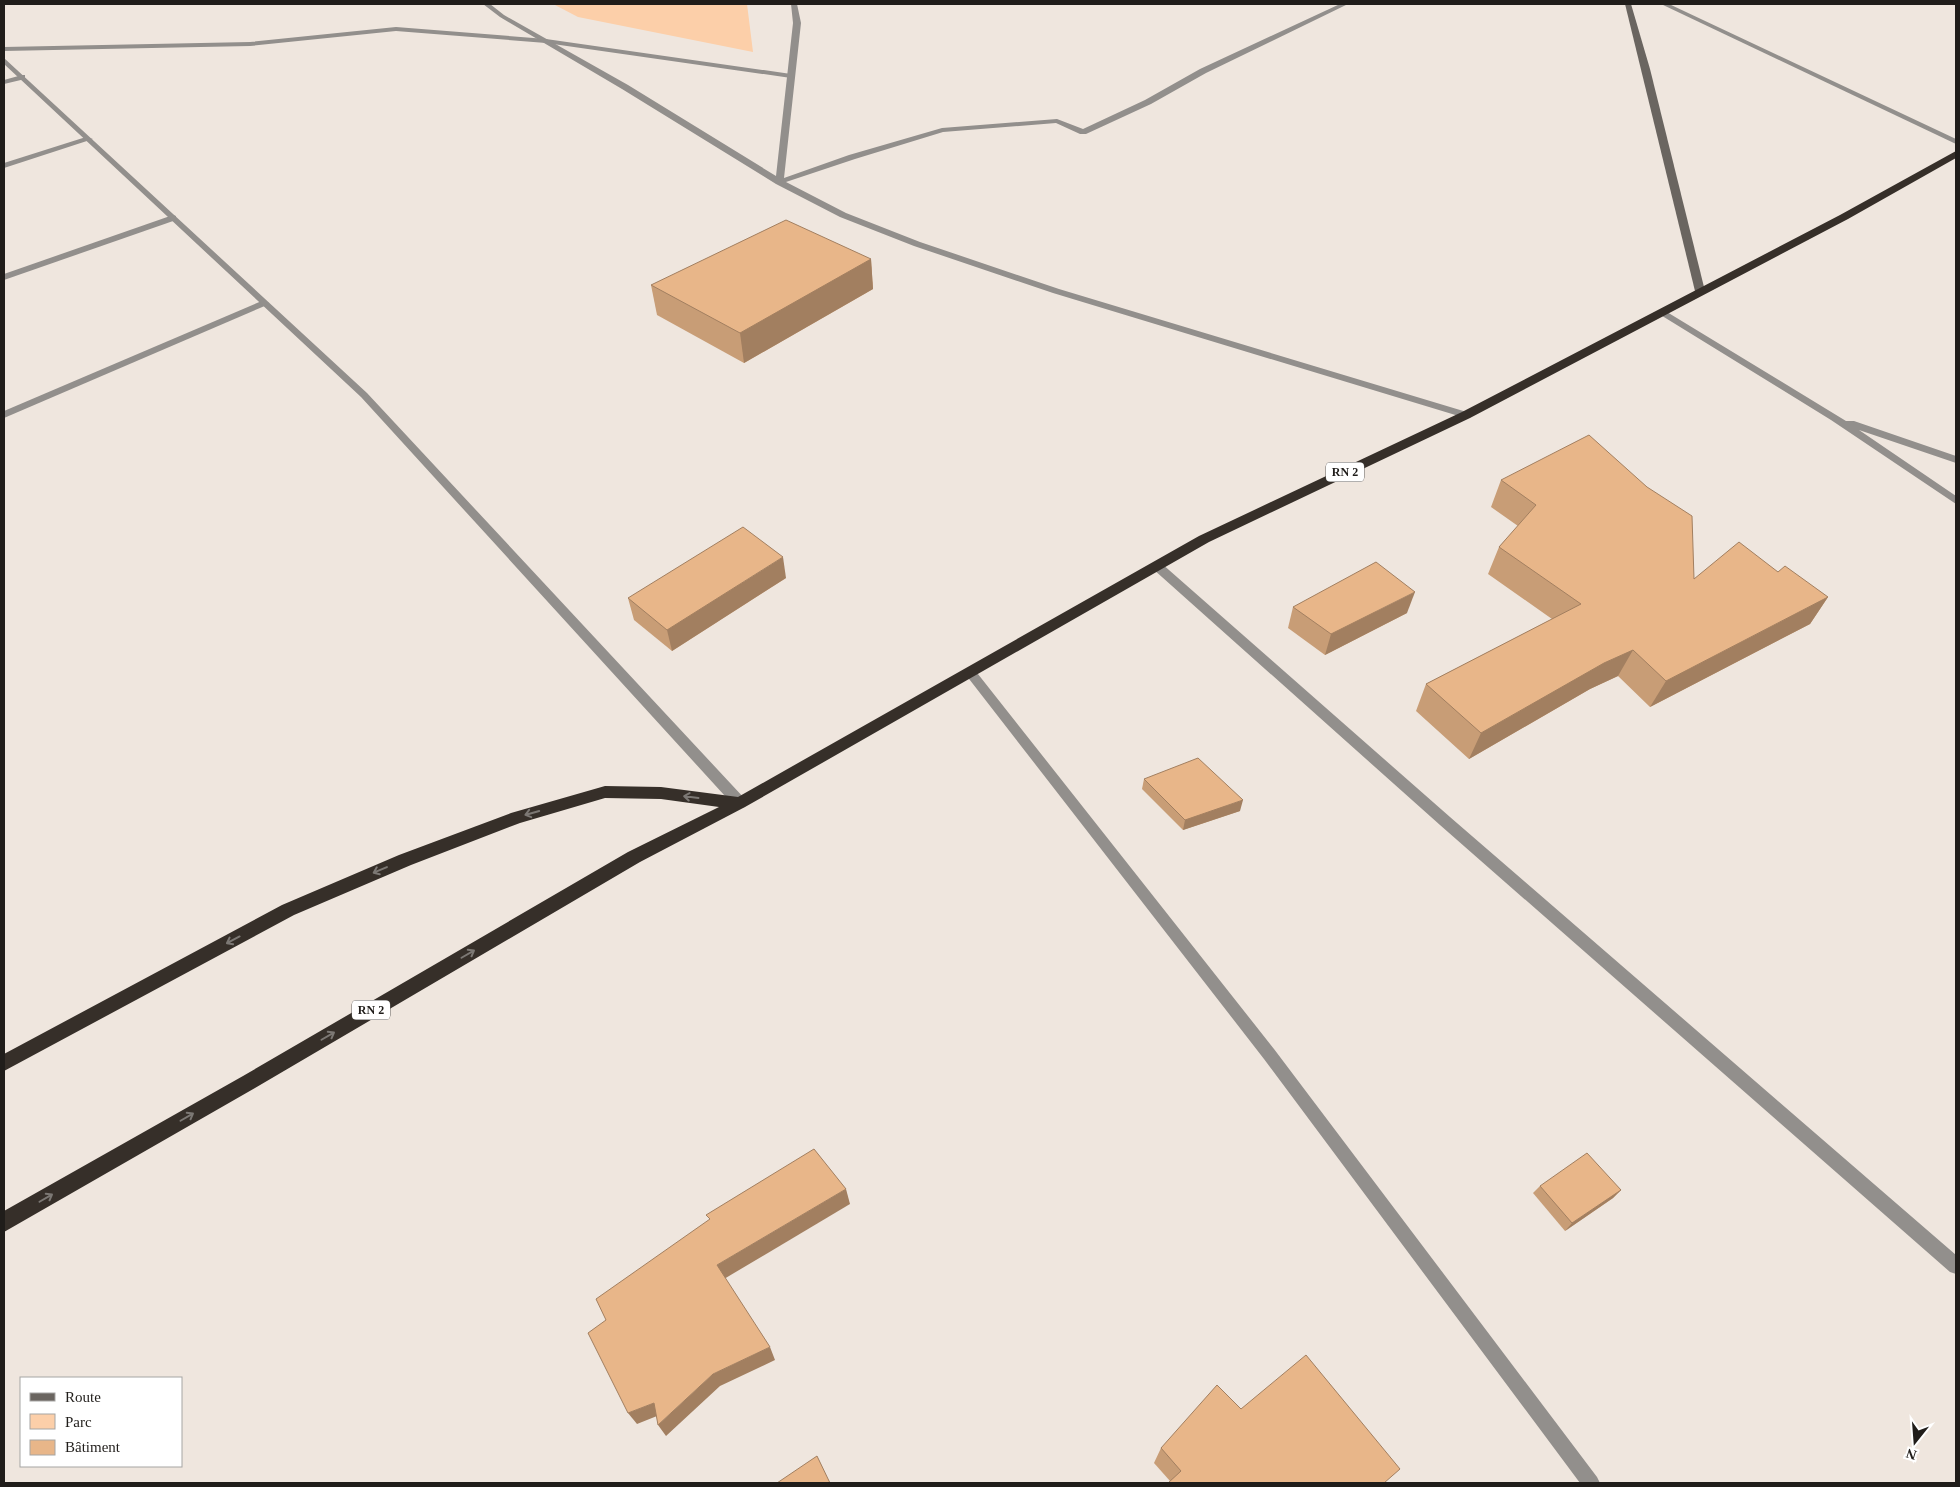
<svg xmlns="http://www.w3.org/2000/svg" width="1960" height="1487" viewBox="0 0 1960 1487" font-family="'Times New Roman',serif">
  <rect width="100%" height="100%" fill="#efe6de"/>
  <!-- green -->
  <polygon fill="#fccfa9" points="553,4 747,4 753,52 578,17"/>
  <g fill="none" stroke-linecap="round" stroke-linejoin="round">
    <!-- lane -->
    <g fill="#928f8c" fill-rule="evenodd">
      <polygon points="396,27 546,39 791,74 795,76 791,78 546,43 396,31 250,46 4,51 4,47 250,42"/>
      <polygon points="22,75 25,75 25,79 4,84 4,80"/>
      <polygon points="86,137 93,139 4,168 4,163"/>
      <polygon points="173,215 176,216 176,220 4,280 4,274"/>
      <polygon points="264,300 269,303 267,305 4,418 4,411"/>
    </g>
    <!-- street -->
    <g fill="#928f8c" fill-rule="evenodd">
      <polygon points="483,4 490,4 504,15 628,85 776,176 793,23 791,4 797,4 801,23 784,178 849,155 942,128 1057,119 1083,129 1145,100 1200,69 1340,4 1348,4 1206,73 1151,104 1086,134 1080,134 1056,123 943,132 855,159 786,182 846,213 920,242 1059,289 1470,413 1471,415 1466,418 1462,417 1053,293 914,246 840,217 776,184 622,89 500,17"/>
      <polygon points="1661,4 1669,4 1956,139 1956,144"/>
      <polygon points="4,58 367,393 745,799 746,803 745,807 740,808 735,807 361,397 4,64"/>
      <polygon points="1662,309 1846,421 1854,421 1956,456 1956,463 1859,430 1956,496 1956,504 1831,420 1659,314 1659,310"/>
      <polygon points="1157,562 1161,563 1450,817 1956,1255 1956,1274 1950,1272 1440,825 1153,569 1151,566"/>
      <polygon points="970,668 974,669 1274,1049 1597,1477 1600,1483 1580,1483 1264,1059 966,675 964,672"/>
    </g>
    <!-- secondary -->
    <polygon fill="#6a6560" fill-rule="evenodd" points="1625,4 1631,4 1650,69 1705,291 1703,293 1697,293 1695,291"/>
    <!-- highway -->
    <polygon fill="#362f29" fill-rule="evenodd" points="1956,151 1956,158 1848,219 1470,418 1209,542 745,807 640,862 255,1088 4,1232 4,1211 243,1076 628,852 719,807 661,799 605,798 520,823 411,865 294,915 4,1071 4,1054 282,905 399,855 511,813 605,786 661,787 738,797 1199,536 1462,412 1840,215"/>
  </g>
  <!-- wall -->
  <g fill="#c89d76">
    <polygon points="871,259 873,289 744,363 657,315 651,285"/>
    <polygon points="1501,480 1694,579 1778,572 1828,597 1810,624 1650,707 1618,676 1590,689 1469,759 1416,711 1426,684 1552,619 1488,574 1499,547 1518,526 1491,507"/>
    <polygon points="786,578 672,651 634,620 628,598"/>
    <polygon points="1293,607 1407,613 1325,655 1288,628"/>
    <polygon points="1144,779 1240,811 1183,830 1142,789"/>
    <polygon points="1540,1186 1621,1190 1613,1198 1565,1231 1533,1193"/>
    <polygon points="1241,1409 1384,1483 1170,1481 1154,1463 1161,1448"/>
  </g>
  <!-- shaded-wall -->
  <g fill="#a27f60">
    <polygon points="871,259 873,289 744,363 740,333"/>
    <polygon points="783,557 786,578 672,651 667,630"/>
    <polygon points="1415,592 1407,613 1325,655 1331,634"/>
    <polygon points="1828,597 1810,624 1650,707 1666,681"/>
    <polygon points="1633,650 1618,676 1590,689 1469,759 1481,733 1604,663"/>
    <polygon points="1243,800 1240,811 1183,830 1185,820"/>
    <polygon points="846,1189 850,1204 724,1279 717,1265"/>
    <polygon points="1621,1190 1613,1198 1565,1231 1572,1223"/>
    <polygon points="770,1347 775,1360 720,1386 666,1436 658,1425 713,1374"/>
    <polygon points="654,1403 662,1414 637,1424 628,1413"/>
  </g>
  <!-- building -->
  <g fill="#e8b689" stroke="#a27f60">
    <polygon points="786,220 871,259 740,333 651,285"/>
    <polygon points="1589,435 1647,487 1692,516 1694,579 1739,542 1778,572 1785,566 1828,597 1666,681 1633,650 1604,663 1481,733 1426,684 1581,604 1499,547 1536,505 1501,480"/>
    <polygon points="743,527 783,557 667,630 628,598"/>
    <polygon points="1376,562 1415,592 1331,634 1293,607"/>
    <polygon points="1198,758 1243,800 1185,820 1144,779"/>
    <polygon points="814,1149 846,1189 717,1265 770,1347 713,1374 658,1425 654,1403 628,1413 588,1333 606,1320 596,1299 710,1219 706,1215"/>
    <polygon points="1587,1153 1621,1190 1572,1223 1540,1186"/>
    <polygon points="1306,1355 1400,1469 1384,1483 1168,1483 1181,1471 1161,1448 1217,1385 1241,1409"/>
    <polygon points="817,1456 830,1483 777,1483"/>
  </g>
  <!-- one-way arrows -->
  <defs><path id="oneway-shaft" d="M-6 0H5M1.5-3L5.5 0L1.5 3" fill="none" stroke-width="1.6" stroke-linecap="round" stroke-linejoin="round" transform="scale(1.25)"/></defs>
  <g stroke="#7c7874">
    <use href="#oneway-shaft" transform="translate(691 797) rotate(-173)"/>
    <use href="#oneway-shaft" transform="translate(532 813) rotate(164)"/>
    <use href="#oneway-shaft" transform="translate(380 870) rotate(157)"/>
    <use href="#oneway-shaft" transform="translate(233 940) rotate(152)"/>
    <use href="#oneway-shaft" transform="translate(468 954) rotate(-30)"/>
    <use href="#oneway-shaft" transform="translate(328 1036) rotate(-30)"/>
    <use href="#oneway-shaft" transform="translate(187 1117) rotate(-30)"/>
    <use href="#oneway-shaft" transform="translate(46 1198) rotate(-30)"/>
  </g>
  <g text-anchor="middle" stroke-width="4.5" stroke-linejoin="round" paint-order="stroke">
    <!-- shield labels -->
    <g fill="#fff" stroke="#63615f" stroke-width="1">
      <rect x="1326" y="462.5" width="38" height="19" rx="4"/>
      <rect x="352" y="1000.5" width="38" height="19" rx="4"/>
    </g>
    <g font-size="12" font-weight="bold" fill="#201d1a">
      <text x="1345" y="476">RN 2</text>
      <text x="371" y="1014">RN 2</text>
    </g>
  </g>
  <!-- border -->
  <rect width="1960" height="1487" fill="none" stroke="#201d1a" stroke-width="10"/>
  <!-- legend -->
  <rect x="20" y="1377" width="162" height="90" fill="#ffffff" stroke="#a6a5a3"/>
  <rect x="30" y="1393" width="25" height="8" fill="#6a6560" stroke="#a6a5a3"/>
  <text x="65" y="1402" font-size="15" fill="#201d1a">Route</text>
  <rect x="30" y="1414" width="25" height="15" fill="#fccfa9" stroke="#a6a5a3"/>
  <text x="65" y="1427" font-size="15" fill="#201d1a">Parc</text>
  <rect x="30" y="1440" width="25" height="15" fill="#e8b689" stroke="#a6a5a3"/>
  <text x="65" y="1452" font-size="15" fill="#201d1a">Bâtiment</text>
  <!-- north arrow -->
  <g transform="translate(1915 1442) rotate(197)" stroke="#ffffff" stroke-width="4" paint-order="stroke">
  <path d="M0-4L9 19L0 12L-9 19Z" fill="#201d1a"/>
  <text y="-8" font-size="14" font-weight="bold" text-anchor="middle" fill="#201d1a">N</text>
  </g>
</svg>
